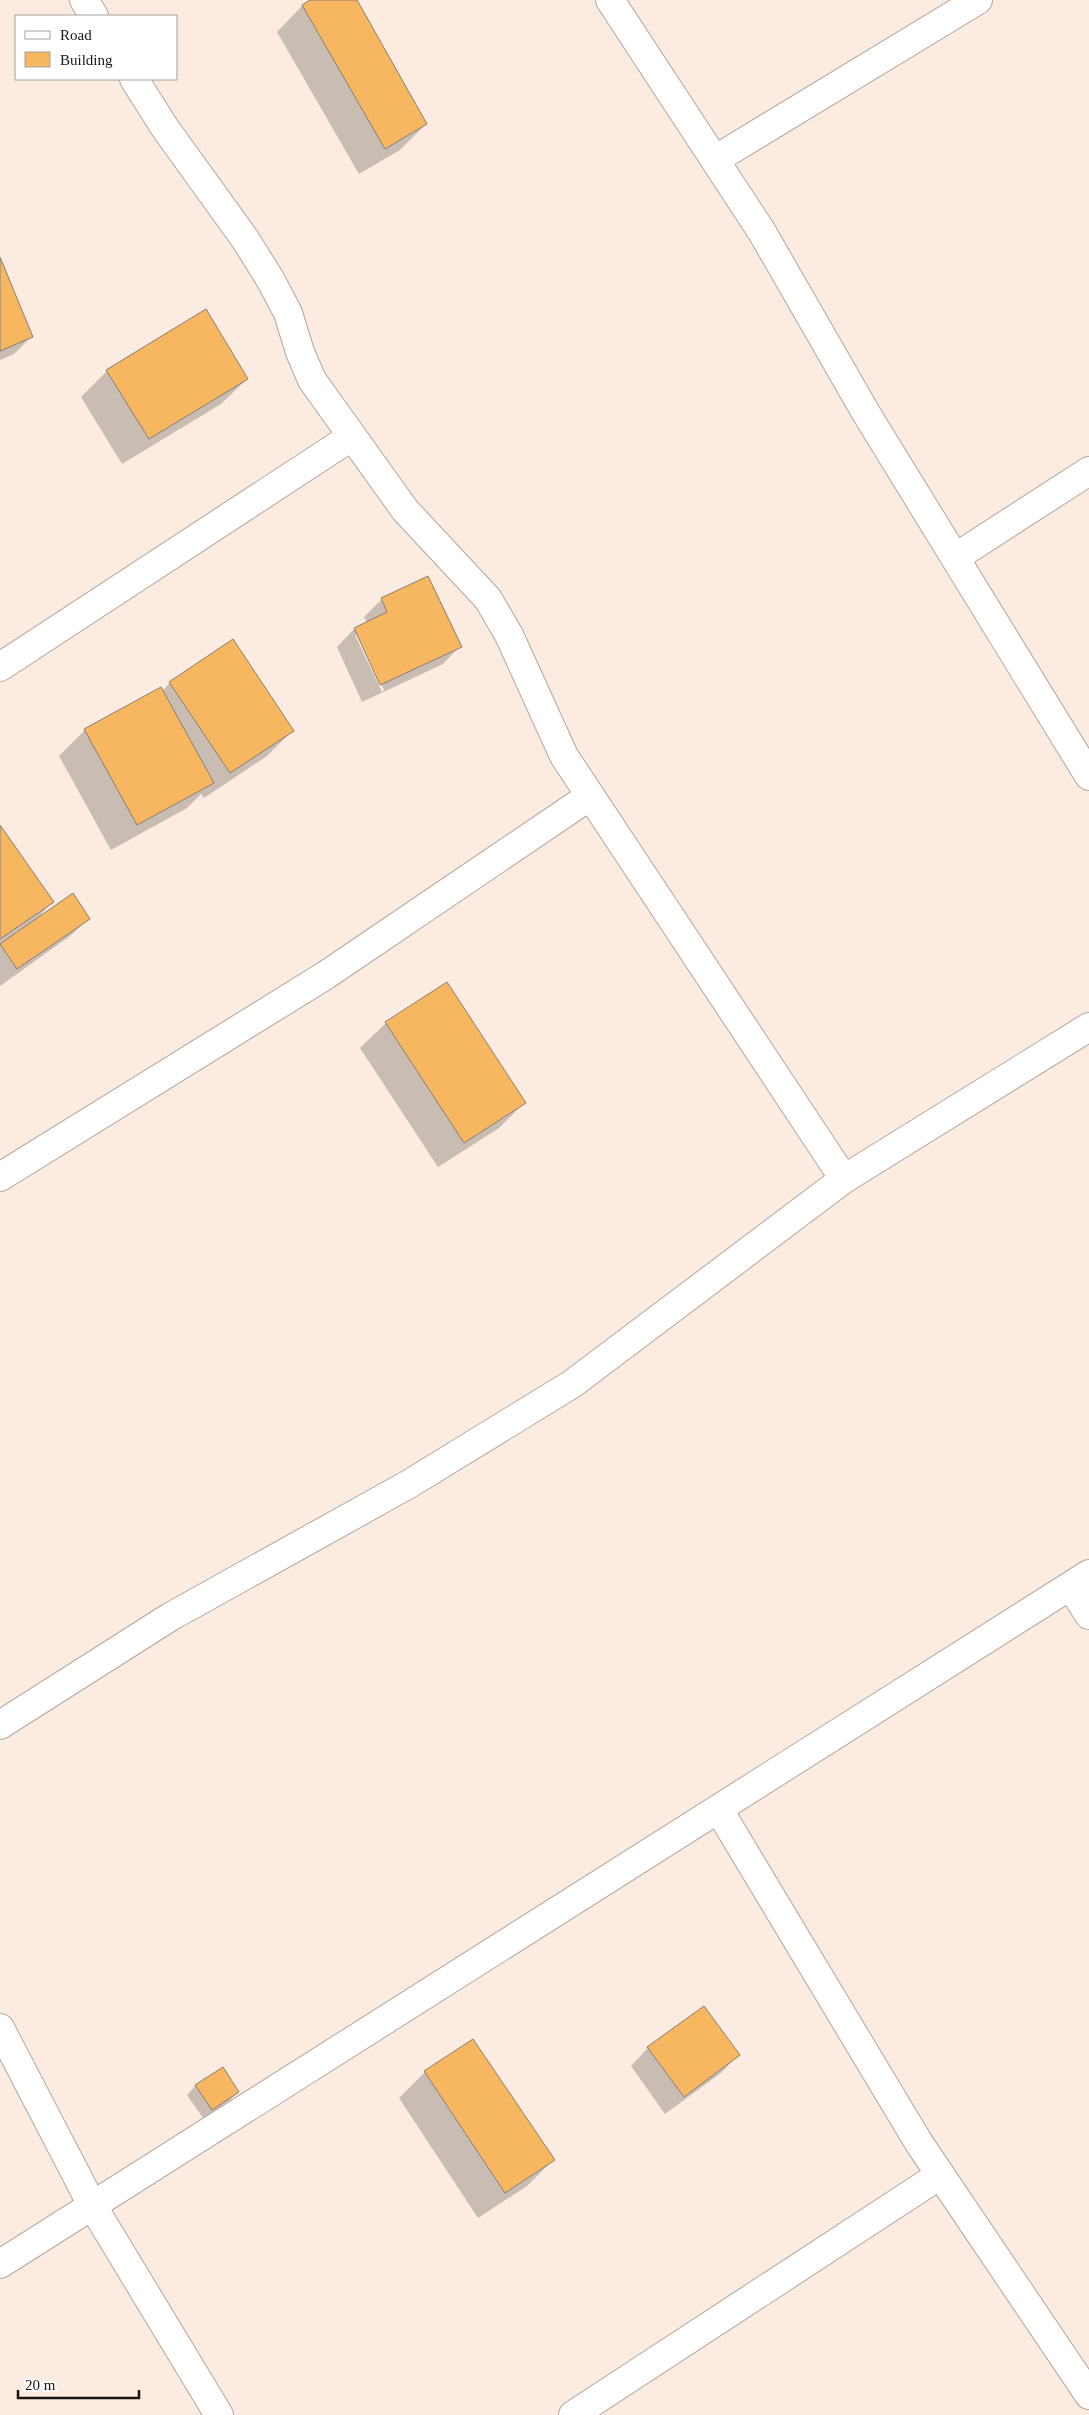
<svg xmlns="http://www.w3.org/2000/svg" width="1089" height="2415" viewBox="0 0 1089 2415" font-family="Georgia,serif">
  <rect width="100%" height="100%" fill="#fbebe0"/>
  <!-- shadow -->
  <g fill="#0003" fill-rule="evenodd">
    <polygon points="313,0 355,0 426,124 400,150 359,174 277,32 302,6"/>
    <polygon points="0,261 31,337 14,354 0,360"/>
    <polygon points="107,371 247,379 221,404 122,464 81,397"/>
    <path d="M382 599 460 646 443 664 362 702 337 647 354 629 367 623 364 617ZM355 635H358L384 690 382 692Z"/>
    <polygon points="232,641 292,731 267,756 204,798 201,794 187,808 111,850 59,756 85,730 161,688 162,691 170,683"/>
    <polygon points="0,827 52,902 35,921 88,919 70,936 0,986"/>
    <polygon points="386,1023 525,1102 499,1128 438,1167 360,1048"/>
    <polygon points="473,2040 553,2160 527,2186 478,2218 399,2098 425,2072"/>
    <polygon points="648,2048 738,2055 721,2073 665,2114 631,2066"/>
    <polygon points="222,2068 238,2092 229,2101 203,2118 187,2095 195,2086"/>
  </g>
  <!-- building -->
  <g fill="#f7b761" stroke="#897e72">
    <polygon points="310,0 357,0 427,124 385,149 302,5"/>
    <polygon points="0,257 33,337 0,351"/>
    <polygon points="206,309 248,379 149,439 106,370"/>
    <polygon points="428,576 462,647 380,685 354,628 387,612 381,598"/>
    <polygon points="233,639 294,731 230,773 169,682"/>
    <polygon points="161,687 214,783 137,825 84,729"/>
    <polygon points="0,825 54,902 0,939"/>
    <polygon points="73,893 90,919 17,969 0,944"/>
    <polygon points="447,982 526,1103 464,1143 385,1022"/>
    <polygon points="704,2006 740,2055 684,2097 647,2047"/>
    <polygon points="473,2039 555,2160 505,2193 424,2071"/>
    <polygon points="223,2067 239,2092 212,2110 195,2085"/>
  </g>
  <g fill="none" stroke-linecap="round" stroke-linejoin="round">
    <defs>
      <g id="street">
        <polyline points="84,0 94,16"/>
        <polyline points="610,0 762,232 866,413 1089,776"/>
        <polyline points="134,79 165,128 245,239 270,279 288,313 300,352 312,380 405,510 488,599 509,635 564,756 844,1179"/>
        <polyline points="716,159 978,0"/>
        <polyline points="956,557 1089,471"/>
        <polyline points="0,667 351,437"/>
        <polyline points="0,1177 326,975 590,796"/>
        <polyline points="1071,1586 1089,1615"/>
        <polyline points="0,1725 170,1617 409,1484 572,1384 844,1179 1089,1027"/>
        <polyline points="719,1810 919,2143 1089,2395"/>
        <polyline points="0,2028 92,2205 219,2415"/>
        <polyline points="0,2264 1089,1574"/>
        <polyline points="573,2415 940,2175"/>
      </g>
    </defs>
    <!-- street casing -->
    <use href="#street" stroke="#b5a69c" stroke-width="30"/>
    <!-- street -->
    <use href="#street" stroke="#fff" stroke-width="28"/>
  </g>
  <!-- legend -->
  <rect x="15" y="15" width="162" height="65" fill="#ffffff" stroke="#a3a19f"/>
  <rect x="25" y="31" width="25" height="8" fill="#ffffff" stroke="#a3a19f"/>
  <text x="60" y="40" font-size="15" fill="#191410">Road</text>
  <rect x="25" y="52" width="25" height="15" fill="#f7b761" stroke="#a3a19f"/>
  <text x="60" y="65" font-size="15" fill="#191410">Building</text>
  <!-- scale -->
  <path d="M18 2390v8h121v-8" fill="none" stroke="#191410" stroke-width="2.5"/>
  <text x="25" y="2390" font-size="15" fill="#191410" stroke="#ffffff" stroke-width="4" paint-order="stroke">20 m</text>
</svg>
